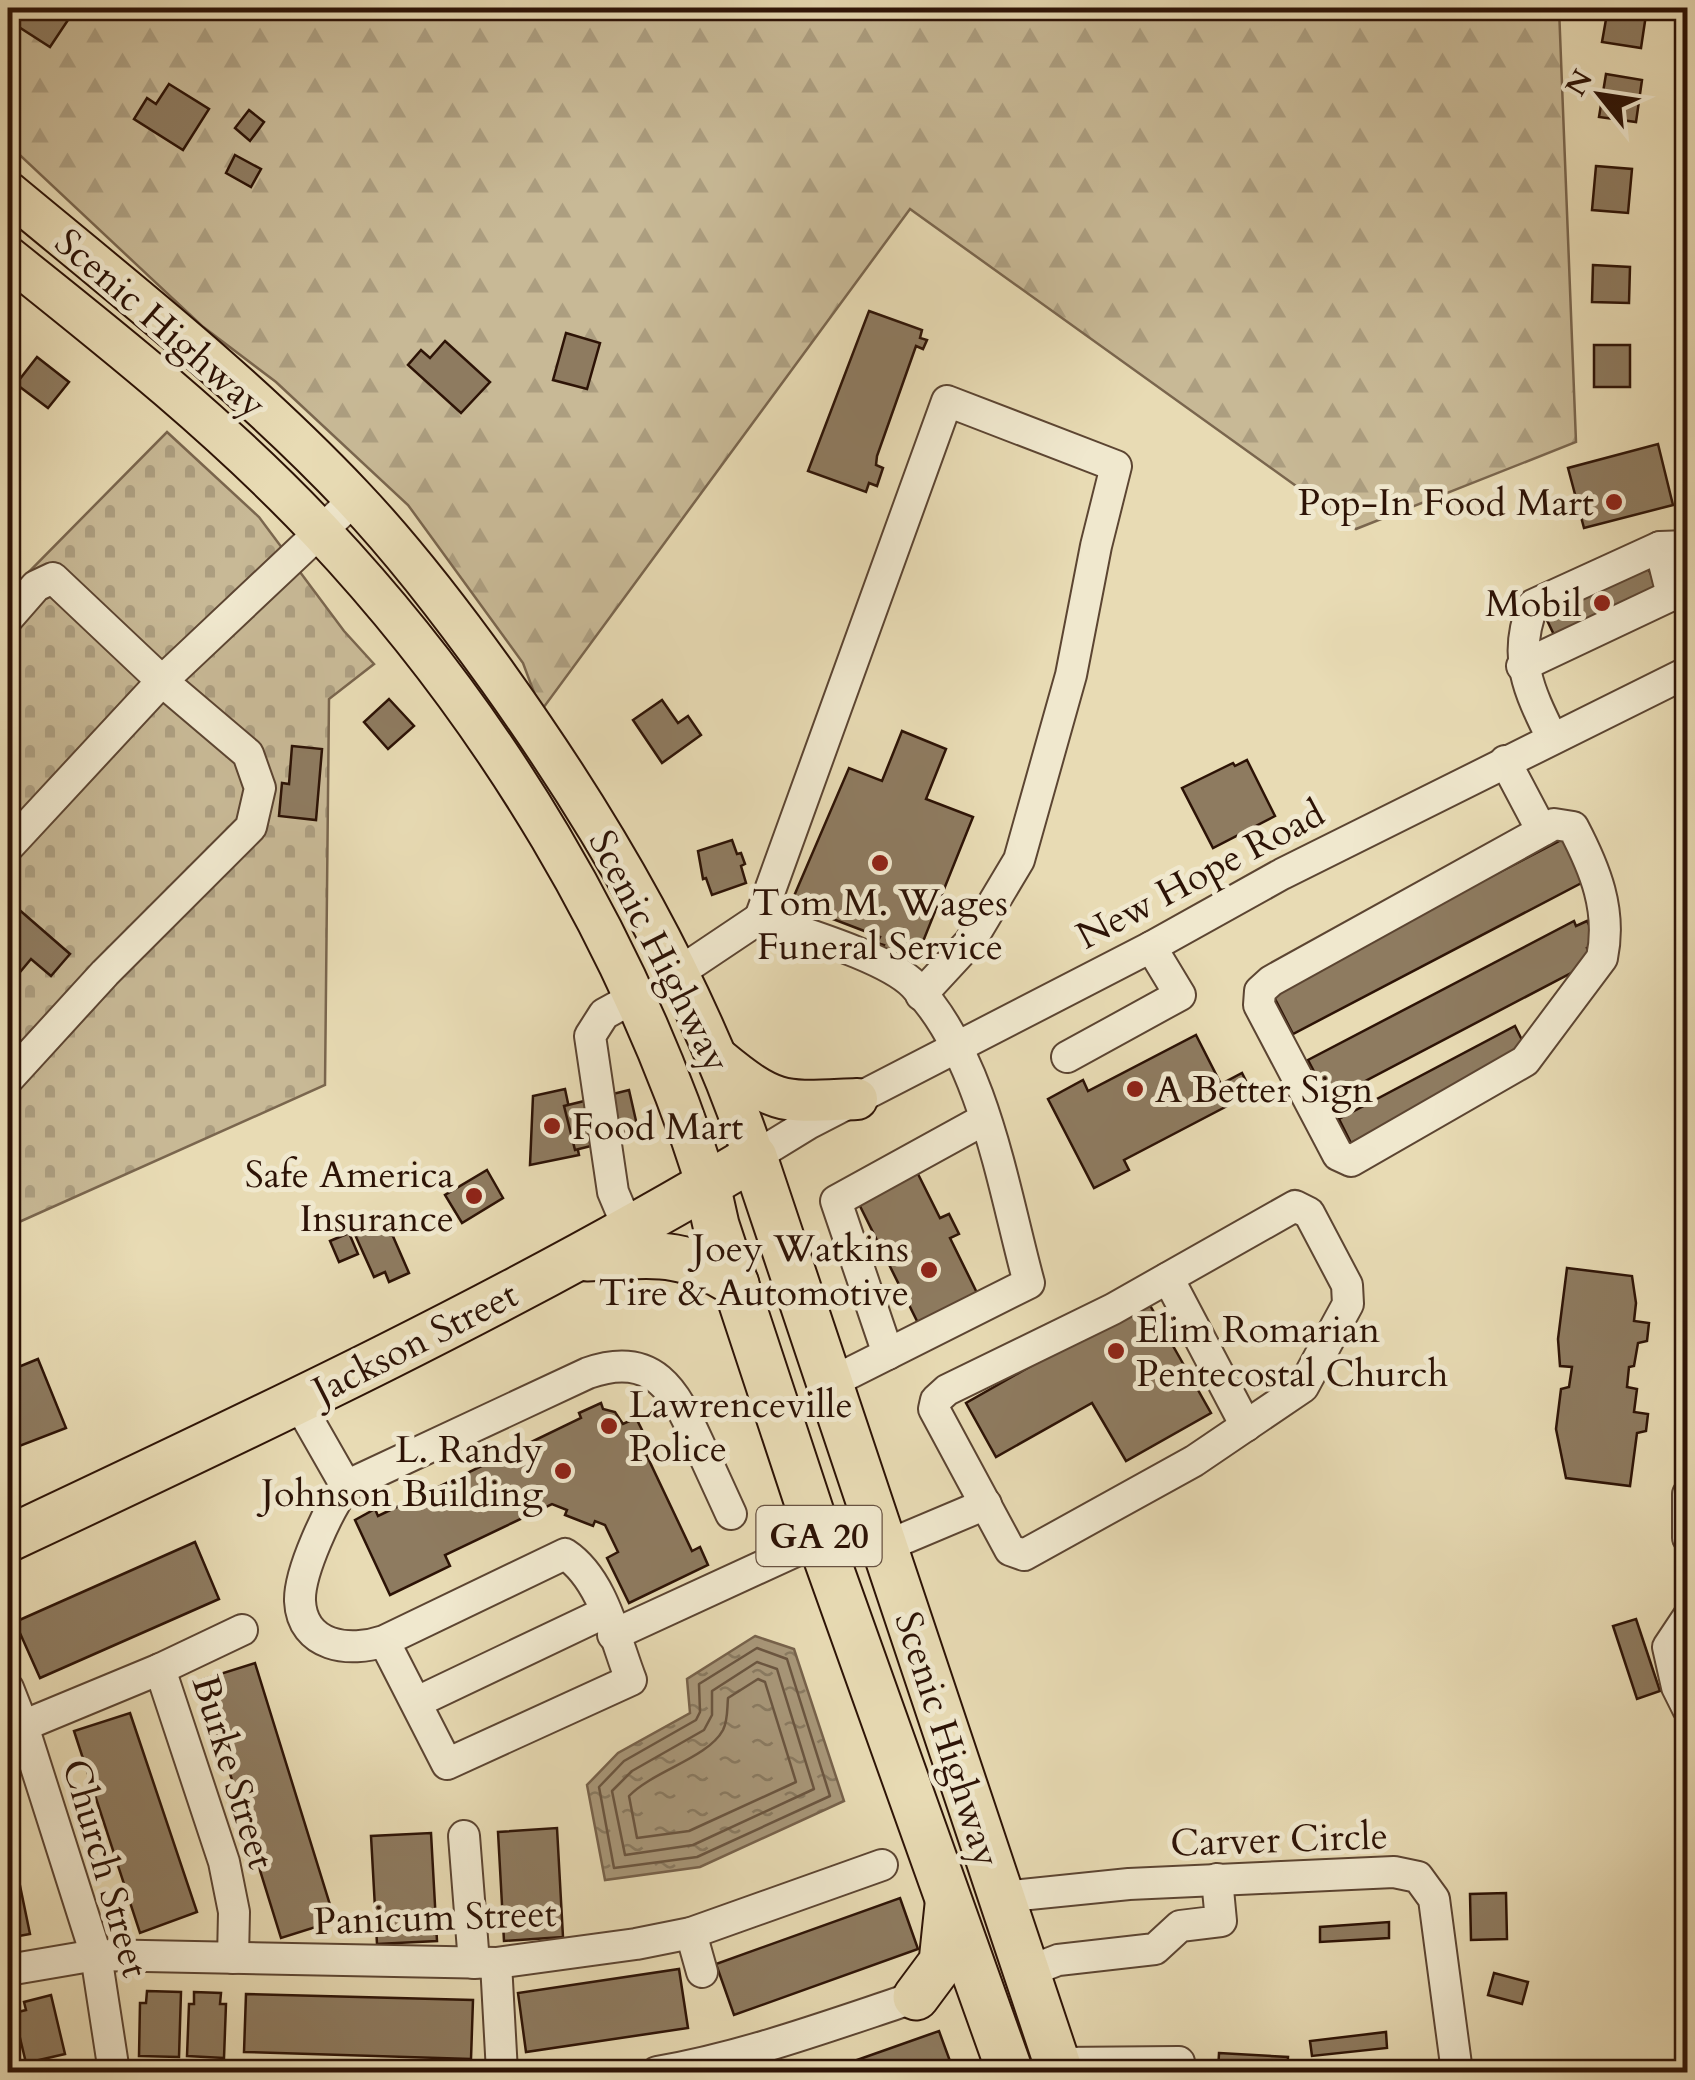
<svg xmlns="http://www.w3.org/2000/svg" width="1695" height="2080" viewBox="0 0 1695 2080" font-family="Cardo,serif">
  <defs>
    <pattern id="forest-firs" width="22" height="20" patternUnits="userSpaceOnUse" patternTransform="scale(2.5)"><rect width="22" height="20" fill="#c8b996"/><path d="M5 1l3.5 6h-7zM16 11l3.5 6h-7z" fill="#ac9e80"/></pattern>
    <pattern id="cemetery-stones" width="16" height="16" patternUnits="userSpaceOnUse" patternTransform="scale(2.5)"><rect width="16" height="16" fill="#c8b996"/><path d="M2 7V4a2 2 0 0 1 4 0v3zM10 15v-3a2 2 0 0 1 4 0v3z" fill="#ac9e80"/></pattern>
    <pattern id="water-ripples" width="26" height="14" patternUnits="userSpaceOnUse" patternTransform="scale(2.5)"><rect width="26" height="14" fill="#a89779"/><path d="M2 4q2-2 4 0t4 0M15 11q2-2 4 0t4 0" fill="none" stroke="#897a61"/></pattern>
  </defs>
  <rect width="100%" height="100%" fill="#e8dbb4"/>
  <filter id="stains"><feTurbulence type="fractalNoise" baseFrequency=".002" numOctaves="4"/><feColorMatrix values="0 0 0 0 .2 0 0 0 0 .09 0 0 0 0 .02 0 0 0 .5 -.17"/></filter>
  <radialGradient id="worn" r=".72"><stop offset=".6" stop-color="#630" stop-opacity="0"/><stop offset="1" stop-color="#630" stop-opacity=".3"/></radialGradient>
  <!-- forest -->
  <polygon fill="url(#forest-firs)" stroke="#7a664e" stroke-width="2.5" points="8,8 1559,8 1576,442 1356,529 910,209 541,711 523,663 408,505 276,382 202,326 8,144"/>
  <!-- cemetery -->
  <polygon fill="url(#cemetery-stones)" stroke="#7a664e" stroke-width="2.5" points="167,432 259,517 344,631 374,664 329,699 325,1085 8,1227 8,593"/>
  <!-- water -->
  <polygon fill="url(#water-ripples)" stroke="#77624b" stroke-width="2.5" points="755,1636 794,1649 844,1801 700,1867 605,1880 587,1785 618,1753 690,1713 687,1679"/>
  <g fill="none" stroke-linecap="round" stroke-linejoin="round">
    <!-- shore -->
    <g stroke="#6a5540" stroke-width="2.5">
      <polygon points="757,1648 787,1659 830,1796 697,1857 614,1868 599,1787 624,1761 696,1720 700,1712 699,1684"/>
      <polygon points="757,1662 777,1669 814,1789 693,1845 625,1855 612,1791 632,1771 704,1730 712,1715 712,1691"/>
      <path d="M758 1679 765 1682 796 1782 689 1831 637 1838 629 1796C653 1771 708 1758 723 1730 728 1720 727 1709 728 1698Z"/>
    </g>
  </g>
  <!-- building -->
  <g fill="#8e7b60" stroke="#2d1306" stroke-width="2.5">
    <polygon points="14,8 76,8 50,47 8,20"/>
    <polygon points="1608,8 1647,8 1641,48 1602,42"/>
    <polygon points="1606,74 1642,80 1636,122 1599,117"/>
    <polygon points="169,84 209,109 183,150 134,119 147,98 156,104"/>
    <polygon points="249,110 264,122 250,141 235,128"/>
    <polygon points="235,155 261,169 251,187 226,173"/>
    <polygon points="1596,166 1632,169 1628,213 1592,210"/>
    <polygon points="1593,265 1630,267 1629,303 1592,302"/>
    <polygon points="869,311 922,330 920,338 927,340 923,349 916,346 877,456 876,465 883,468 877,486 869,483 866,492 808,471"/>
    <polygon points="566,333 600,343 587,389 553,380"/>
    <polygon points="445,341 490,382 461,413 408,365 421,350 430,358"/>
    <rect x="1594" y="345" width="36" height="42"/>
    <polygon points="37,357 69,382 48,408 16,384"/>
    <polygon points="1658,444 1673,505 1584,528 1568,468"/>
    <polygon points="1647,566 1659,591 1557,641 1545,616"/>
    <polygon points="389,699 414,726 388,749 364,722"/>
    <polygon points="662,700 678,723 688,716 701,735 662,763 633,720"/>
    <polygon points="902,731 946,749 926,799 973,817 916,959 910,957 907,963 881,953 884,945 877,943 880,937 791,903 849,768 882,781"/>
    <polygon points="292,746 322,749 316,820 279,816 282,783 289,784"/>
    <polygon points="1247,760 1275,816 1213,848 1182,788 1233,763 1235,766"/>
    <polygon points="1569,836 1591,878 1293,1034 1271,991"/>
    <polygon points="732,840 737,854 741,853 745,864 741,866 746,883 712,895 706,878 703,879 698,851"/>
    <polygon points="8,900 70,954 51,976 31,959 21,971 15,965 8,974"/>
    <polygon points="1574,921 1576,926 1587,921 1598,942 1587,948 1594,961 1329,1100 1308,1060"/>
    <polygon points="1515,1026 1527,1050 1351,1143 1339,1119"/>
    <polygon points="1196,1035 1221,1084 1242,1073 1252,1093 1124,1160 1129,1170 1094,1188 1048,1099 1083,1080 1088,1091"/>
    <polygon points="565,1089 579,1155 530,1165 533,1096"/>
    <polygon points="629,1090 639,1134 575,1150 564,1106"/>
    <polygon points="487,1170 503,1198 462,1223 445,1195"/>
    <polygon points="917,1172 940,1218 949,1214 959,1234 950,1238 979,1297 920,1327 858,1202"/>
    <polygon points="385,1218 409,1273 389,1282 385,1272 374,1277 352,1228 374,1219 376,1222"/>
    <polygon points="349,1233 358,1254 339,1262 330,1241"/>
    <polygon points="1567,1268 1632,1276 1636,1303 1634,1321 1649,1323 1647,1341 1638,1343 1634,1366 1629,1367 1627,1387 1637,1389 1634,1412 1648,1414 1646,1431 1637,1433 1630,1486 1566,1478 1556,1429 1561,1389 1569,1387 1572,1367 1560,1366 1558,1339"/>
    <polygon points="1147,1300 1211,1413 1126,1461 1092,1403 996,1457 966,1403"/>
    <polygon points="38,1359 66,1428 17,1447 8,1424 8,1385 15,1382 11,1370"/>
    <polygon points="601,1403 603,1409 615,1412 623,1424 636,1418 644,1434 638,1437 692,1551 700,1547 708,1565 629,1603 607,1558 618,1552 605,1525 595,1521 593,1526 565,1515 567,1510 552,1504 445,1555 450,1566 390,1595 355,1520 375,1509 378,1516 581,1418 579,1413"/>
    <polygon points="195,1542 219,1599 40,1678 15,1622"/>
    <polygon points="1636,1619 1660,1691 1637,1699 1613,1626"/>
    <polygon points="255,1663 335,1921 281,1938 201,1680"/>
    <polygon points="130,1713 197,1912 140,1933 74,1731"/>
    <polygon points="557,1828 563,1937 504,1941 498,1832"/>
    <polygon points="431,1833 437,1941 377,1944 371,1836"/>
    <polygon points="18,1876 30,1934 8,1938 8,1878"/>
    <polygon points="1506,1893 1507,1939 1471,1940 1470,1894"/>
    <polygon points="900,1898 918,1949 734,2015 716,1964"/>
    <polygon points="1389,1922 1389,1938 1320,1942 1320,1927"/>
    <polygon points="679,1969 688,2028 526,2052 518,1993"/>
    <polygon points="1494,1973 1528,1982 1522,2004 1488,1995"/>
    <polygon points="147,1991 181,1992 179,2057 139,2056 140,2003 146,2003"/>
    <polygon points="194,1992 221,1993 220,2004 226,2004 224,2058 187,2056 189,2004 194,2004"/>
    <polygon points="246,1994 473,2000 471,2059 244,2052"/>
    <polygon points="51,1995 65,2054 26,2063 14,2013 26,2010 24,2002"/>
    <polygon points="8,2029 17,2067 8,2069"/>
    <polygon points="939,2031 954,2072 823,2072"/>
    <polygon points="1386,2032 1387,2048 1312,2056 1310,2041"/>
    <polygon points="1219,2053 1288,2057 1287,2072 1218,2072"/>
  </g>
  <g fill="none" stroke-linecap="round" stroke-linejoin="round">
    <defs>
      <g id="minor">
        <polyline points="8,618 36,586 53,578 162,681 248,754 260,788 251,827 105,973 8,1079"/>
        <polyline points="1522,666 1668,597 1671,591 1660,547"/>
        <path d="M1552 738C1529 691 1512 657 1533 605L1660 547 1688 546"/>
        <path d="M1505 761 1542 831 1271 981 1260 991 1259 1005 1338 1155 1351 1161 1525 1061 1602 958C1612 910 1595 869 1573 827L1554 824 1542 831"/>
        <polyline points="8,847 162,681 355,499"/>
        <polyline points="760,918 947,401 1116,466 1096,546 1071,675 1019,860 970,942 921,995"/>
        <path d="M678 973 760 918C799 932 887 957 914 985 984 1058 1003 1188 1029 1283L830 1383"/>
        <polyline points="1067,1057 1180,995 1151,947"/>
        <polyline points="754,1157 808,1124 1151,947 1282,874 1688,672"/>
        <polygon points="1295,1206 1309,1213 1347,1285 1348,1304 1303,1387 1194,1461 1024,1555 1010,1550 934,1409 936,1400 947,1390 1113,1309"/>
        <polyline points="629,1230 613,1192 590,1036 604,1014 635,997"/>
        <polyline points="1168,1278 1246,1426"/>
        <polyline points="888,1354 836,1201 985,1119"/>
        <polyline points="298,1402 346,1486"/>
        <polyline points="1688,1494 1688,1538"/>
        <polyline points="884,1547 986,1504"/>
        <polyline points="1688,1617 1668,1647 1677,1687 1688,1709"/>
        <polyline points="613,1635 800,1549 819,1537"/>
        <path d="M384 1641 565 1554C603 1579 615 1639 631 1680L447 1764 384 1641C350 1653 302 1647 300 1601 299 1572 329 1508 346 1486L588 1373C654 1350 675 1391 698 1442 709 1466 720 1490 731 1514"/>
        <polyline points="160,1669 224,1862 234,1912 233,1958"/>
        <polyline points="8,1688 23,1726 96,1955 114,2072"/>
        <polyline points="417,1702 606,1612"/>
        <polyline points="8,1732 160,1669 242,1630"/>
        <polyline points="464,1836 474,1963"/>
        <polyline points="1001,1897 1129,1884 1394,1872 1418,1877 1434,1899 1457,2072"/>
        <polyline points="691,1933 702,1972"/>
        <polyline points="496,1963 502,2072"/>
        <polyline points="8,1970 96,1955 496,1963 636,1944 691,1933 882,1865"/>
        <polyline points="1027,1972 1058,1960 1155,1949 1180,1926 1221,1921 1217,1879"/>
        <polyline points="1057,2063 1179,2062"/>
        <path d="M657 2072C745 2057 831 2025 916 1997"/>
      </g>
      <g id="major">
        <path d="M8 192C126 290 247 385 353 497 406 553 454 616 499 679 604 826 696 984 754 1157"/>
        <path d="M8 257C116 343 225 430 320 531 495 717 630 942 707 1185"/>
        <path d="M719 1059C777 1107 784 1102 857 1099"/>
      </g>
      <g id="highway">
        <polyline points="707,1185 716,1225 819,1537 1010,2072"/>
        <path d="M587 1258C651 1256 679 1247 736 1284"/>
        <path d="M8 1539C261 1420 514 1301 754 1157L1060 2072"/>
        <polyline points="916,1997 942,1962 948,1905"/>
      </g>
    </defs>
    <!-- minor casing -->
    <use href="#minor" stroke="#5c4532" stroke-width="34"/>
    <!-- major casing -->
    <use href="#major" stroke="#2d1306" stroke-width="44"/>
    <!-- highway casing -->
    <use href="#highway" stroke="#2d1306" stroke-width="49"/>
    <!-- minor -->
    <use href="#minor" stroke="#f0e8ce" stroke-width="30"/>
    <!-- major -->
    <use href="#major" stroke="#e8dbb4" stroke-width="40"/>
    <!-- highway -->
    <use href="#highway" stroke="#e8dbb4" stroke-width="45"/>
  </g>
  <!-- markers -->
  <g fill="#8f2418" stroke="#f0e8ce" stroke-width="4">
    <circle cx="1614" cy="502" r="10"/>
    <circle cx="1602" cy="603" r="10"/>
    <circle cx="880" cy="863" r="10"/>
    <circle cx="1135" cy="1089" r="10"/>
    <circle cx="552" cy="1126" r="10"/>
    <circle cx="474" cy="1196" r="10"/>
    <circle cx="929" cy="1270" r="10"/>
    <circle cx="1116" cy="1351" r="10"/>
    <circle cx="609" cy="1426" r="10"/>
    <circle cx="563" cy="1471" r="10"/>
  </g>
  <g text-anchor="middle" stroke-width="10" stroke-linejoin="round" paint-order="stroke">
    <!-- shield labels -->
    <rect fill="#f0e8ce" stroke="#685342" stroke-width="2.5" x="756.5" y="1506" width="125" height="60" rx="8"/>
    <g font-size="35" font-weight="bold" fill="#2d1306">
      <text x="819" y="1548">GA 20</text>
    </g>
    <!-- street labels -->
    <g font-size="38" fill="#2d1306" stroke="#f0e8ce">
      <text transform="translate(161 323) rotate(41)" y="13">Scenic Highway</text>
      <text transform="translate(1200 874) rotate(-28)" y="13">New Hope Road</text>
      <text transform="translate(660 951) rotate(63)" y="13">Scenic Highway</text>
      <text transform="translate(415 1342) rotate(-27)" y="13">Jackson Street</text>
      <text transform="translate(948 1739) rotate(72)" y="13">Scenic Highway</text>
      <text transform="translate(234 1772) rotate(73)" y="13">Burke Street</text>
      <text transform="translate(1279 1839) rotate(-2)" y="13">Carver Circle</text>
      <text transform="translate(106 1868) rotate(74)" y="13">Church Street</text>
      <text transform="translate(435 1917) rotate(-2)" y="13">Panicum Street</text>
    </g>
    <!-- poi labels -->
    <g font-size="38" fill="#2d1306" stroke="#f0e8ce" text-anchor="end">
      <text x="1594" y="515">Pop-In Food Mart</text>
      <text x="1582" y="616">Mobil</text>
      <text x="880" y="915" text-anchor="middle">Tom M. Wages<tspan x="880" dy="44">Funeral Service</tspan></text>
      <text x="1155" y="1102" text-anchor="start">A Better Sign</text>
      <text x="572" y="1139" text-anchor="start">Food Mart</text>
      <text x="454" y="1187">Safe America<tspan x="454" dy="44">Insurance</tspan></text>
      <text x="909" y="1261">Joey Watkins<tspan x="909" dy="44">Tire &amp; Automotive</tspan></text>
      <text x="1136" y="1342" text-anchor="start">Elim Romarian<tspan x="1136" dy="44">Pentecostal Church</tspan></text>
      <text x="629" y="1417" text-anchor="start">Lawrenceville<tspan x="629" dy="44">Police</tspan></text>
      <text x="543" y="1462">L. Randy<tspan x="543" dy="44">Johnson Building</tspan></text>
    </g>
  </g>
  <!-- margin -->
  <rect width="1695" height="2080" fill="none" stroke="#e8dbb4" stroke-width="40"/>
  <rect x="10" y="10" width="1675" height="2060" fill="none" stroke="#2d1306" stroke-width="5"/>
  <rect x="20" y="20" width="1655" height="2040" fill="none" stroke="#2d1306" stroke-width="2.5"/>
  <!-- north arrow -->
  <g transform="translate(1600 95) rotate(300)" stroke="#f0e8ce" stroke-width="8" paint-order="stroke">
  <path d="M0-8L18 38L0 25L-18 38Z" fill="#2d1306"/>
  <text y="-15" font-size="28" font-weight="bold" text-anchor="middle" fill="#2d1306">N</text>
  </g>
  <rect width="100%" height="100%" filter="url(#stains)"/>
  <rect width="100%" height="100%" fill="url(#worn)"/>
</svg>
